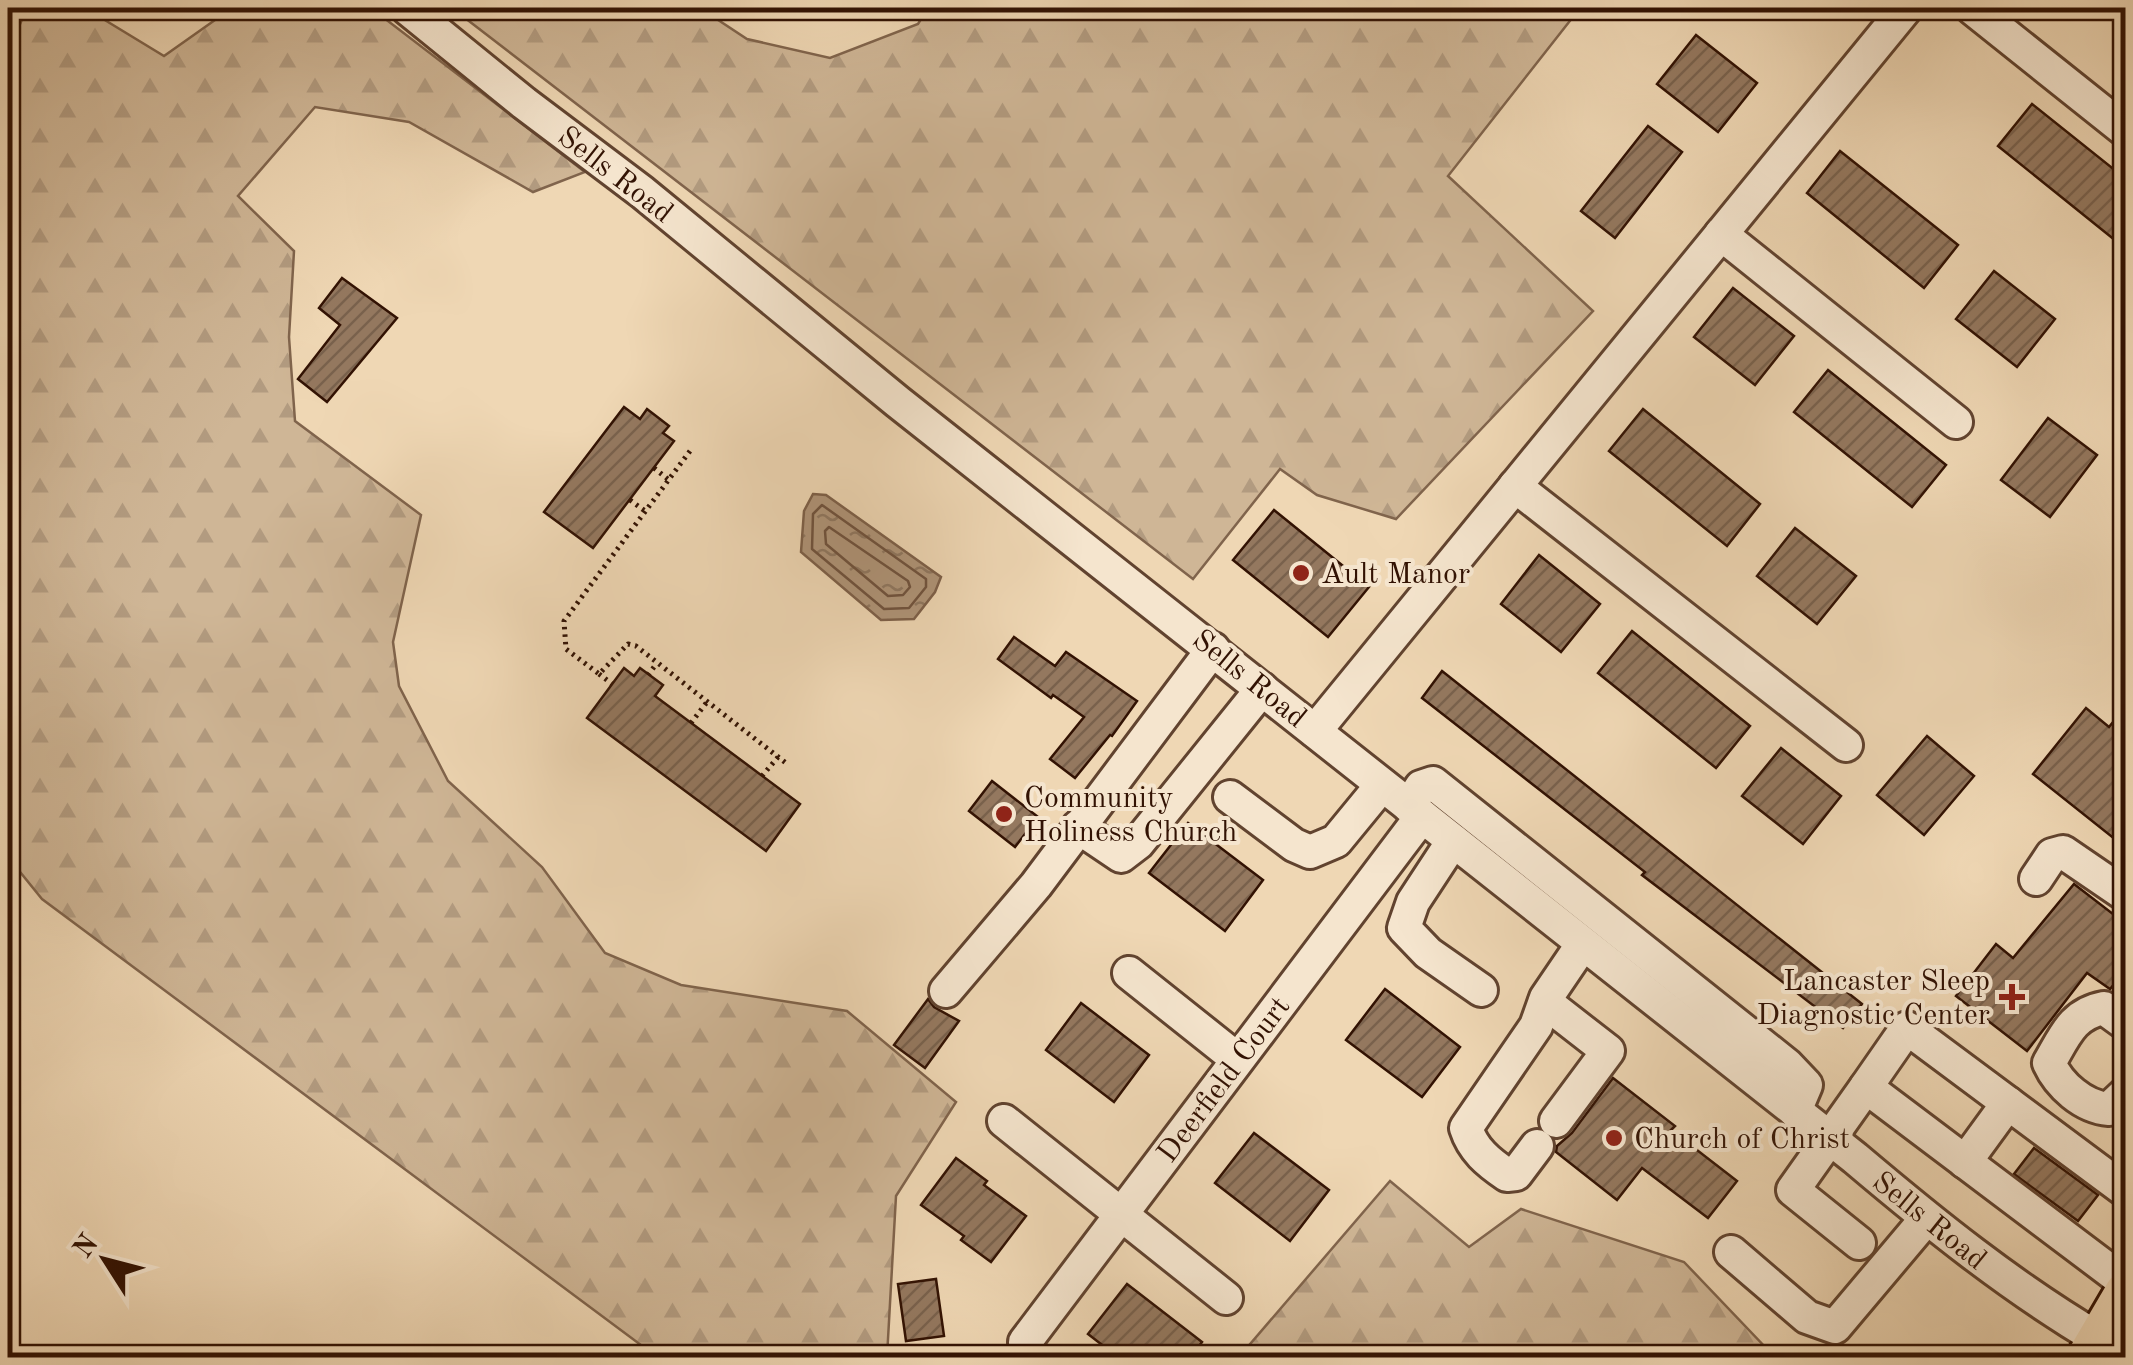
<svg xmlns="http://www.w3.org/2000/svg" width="2133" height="1365" viewBox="0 0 2133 1365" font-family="'Old Standard TT',serif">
  <defs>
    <pattern id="forest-firs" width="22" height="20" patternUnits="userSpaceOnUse" patternTransform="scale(2.5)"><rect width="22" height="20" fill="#cfb696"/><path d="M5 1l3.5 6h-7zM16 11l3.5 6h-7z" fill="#b29b80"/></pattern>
    <pattern id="water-ripples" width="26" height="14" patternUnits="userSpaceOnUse" patternTransform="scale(2.5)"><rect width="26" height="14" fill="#af9478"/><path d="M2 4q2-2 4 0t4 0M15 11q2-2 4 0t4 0" fill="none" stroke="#8f7760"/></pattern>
    <pattern id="building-hatch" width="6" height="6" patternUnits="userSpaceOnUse" patternTransform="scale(2.5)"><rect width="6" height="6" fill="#94785f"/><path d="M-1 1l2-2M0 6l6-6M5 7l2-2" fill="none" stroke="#79614c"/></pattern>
  </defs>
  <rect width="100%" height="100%" fill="#efd7b4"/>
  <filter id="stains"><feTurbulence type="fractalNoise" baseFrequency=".002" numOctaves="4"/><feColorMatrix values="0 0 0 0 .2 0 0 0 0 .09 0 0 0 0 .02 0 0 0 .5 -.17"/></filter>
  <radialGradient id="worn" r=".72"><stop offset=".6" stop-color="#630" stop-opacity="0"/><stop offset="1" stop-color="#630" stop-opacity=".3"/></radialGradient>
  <!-- forest -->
  <g fill="url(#forest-firs)" stroke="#80644c" stroke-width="2.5">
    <polygon points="27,8 85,8 164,56 232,8 371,8 585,172 533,192 409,122 315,107 238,196 294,251 289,337 295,421 421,515 393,642 399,686 448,781 542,867 605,953 681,985 847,1011 956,1102 896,1196 887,1357 657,1357 42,899 8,857 8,52"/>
    <polygon points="452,8 700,8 747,39 830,58 918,24 928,8 1580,8 1448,176 1593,311 1396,519 1317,495 1280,469 1193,579"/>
    <polygon points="1390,1181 1469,1247 1521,1209 1684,1262 1769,1351 1781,1357 1239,1357"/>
  </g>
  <!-- water -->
  <polygon fill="url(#water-ripples)" stroke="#7d6049" stroke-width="2.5" points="813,494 826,495 941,577 935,592 914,619 881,620 801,552 804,511"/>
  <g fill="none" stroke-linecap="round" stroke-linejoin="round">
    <!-- shore -->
    <g stroke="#70533e" stroke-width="2.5">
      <polygon points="822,505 926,579 926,587 909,608 884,609 812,549 813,514"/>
      <polygon points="829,527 908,581 910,587 903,595 888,596 826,544 825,531"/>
    </g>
  </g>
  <!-- building -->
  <g fill="url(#building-hatch)" stroke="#321203" stroke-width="2.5">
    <polygon points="1696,35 1757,83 1718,132 1657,84"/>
    <polygon points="2032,104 2126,179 2126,229 2116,241 1998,146"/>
    <polygon points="1648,126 1682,152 1615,238 1581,211"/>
    <polygon points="1840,151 1958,245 1924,288 1807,193"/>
    <polygon points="1994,271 2055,319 2017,367 1956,319"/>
    <polygon points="342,278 397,318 327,402 298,379 340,325 319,308"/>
    <polygon points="1733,288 1794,336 1755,385 1694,337"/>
    <polygon points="1828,370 1946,465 1912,507 1794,412"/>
    <polygon points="624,407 640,419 647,409 669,426 663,433 674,441 593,548 544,512"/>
    <polygon points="1643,409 1760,504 1727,546 1609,451"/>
    <polygon points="2048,418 2097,455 2050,517 2001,480"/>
    <polygon points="1274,510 1369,587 1328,637 1233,560"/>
    <polygon points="1795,528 1856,576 1817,624 1757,576"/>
    <polygon points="1539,555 1600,604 1561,652 1501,604"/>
    <polygon points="1632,631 1750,726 1716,768 1598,673"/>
    <polygon points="1014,637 1055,666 1066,652 1137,701 1112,736 1110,735 1075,778 1050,759 1084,717 1053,695 1051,698 998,659"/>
    <polygon points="624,668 634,676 640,668 663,685 655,696 800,804 766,851 587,718"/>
    <polygon points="1442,671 1862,1004 1843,1028 1642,875 1645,872 1422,698"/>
    <polygon points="2126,706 2126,848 2033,774 2086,708 2109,727"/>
    <polygon points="1927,736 1974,776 1924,835 1877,795"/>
    <polygon points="1781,748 1841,796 1803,844 1742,796"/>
    <polygon points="992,781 1038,817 1015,847 969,811"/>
    <polygon points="1188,823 1263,880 1225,931 1149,873"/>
    <polygon points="2074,884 2126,924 2126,970 2110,989 2087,973 2027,1051 1956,996 1996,944 2013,958"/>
    <polygon points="1385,989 1460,1047 1422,1097 1346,1040"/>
    <polygon points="928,999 934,1007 959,1021 925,1068 894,1045"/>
    <polygon points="1081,1003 1149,1055 1114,1102 1046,1050"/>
    <polygon points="1613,1078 1675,1126 1671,1130 1737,1181 1708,1218 1642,1168 1617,1200 1556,1152 1557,1146 1572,1133"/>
    <polygon points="1254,1133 1329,1190 1290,1241 1215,1183"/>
    <polygon points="2034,1148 2098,1195 2078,1221 2014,1174"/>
    <polygon points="956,1158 987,1181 984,1185 1026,1216 991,1262 961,1240 964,1236 921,1205"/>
    <polygon points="936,1279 944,1336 906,1341 898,1284"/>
    <polygon points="1127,1284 1202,1342 1190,1358 1119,1358 1088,1334"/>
  </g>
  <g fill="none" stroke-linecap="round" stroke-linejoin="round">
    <defs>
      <g id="minor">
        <path d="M407 8 524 103 642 192 898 402 1855 1158C1933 1224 2011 1287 2099 1339"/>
        <polyline points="1972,8 2126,131"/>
        <polyline points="1721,234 1956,422"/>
        <polyline points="1515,486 1846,745"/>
        <polyline points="1315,731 1906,8"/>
        <polyline points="1230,797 1294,845 1310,852 1336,841 1382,785"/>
        <polyline points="1409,806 1421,787 1433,783 1787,1065 1806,1085 1795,1111"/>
        <polyline points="1078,827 1121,856 1138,843 1262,689"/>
        <polyline points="1453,841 1413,902 1404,928 1428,953 1481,990"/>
        <polyline points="2036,879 2052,855 2063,852 2126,895"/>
        <polyline points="1129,973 1237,1059"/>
        <polyline points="946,991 1036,885 1213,649"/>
        <polyline points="1545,1002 1608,1051 1556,1121"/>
        <path d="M2126 1024 2104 1008C2072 1014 2065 1036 2049 1063 2059 1085 2083 1107 2109 1109L2126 1093"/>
        <polyline points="1004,1121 1226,1298"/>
        <path d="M1537 1146 1516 1174 1507 1175C1488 1162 1473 1150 1466 1128L1536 1026 1546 998 1582 945"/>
        <polyline points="1965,1162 2008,1103"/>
        <polyline points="2126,1191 1907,1028 1866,1087 2126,1283"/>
        <polyline points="1859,1243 1793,1190 1866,1087"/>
        <polyline points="1731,1252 1807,1317 1835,1327 1926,1219"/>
        <polyline points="1026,1358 1025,1342 1422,816"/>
      </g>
      <polyline id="major" points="2088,1358 2126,1293"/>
    </defs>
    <!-- minor casing -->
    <use href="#minor" stroke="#61432f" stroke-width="38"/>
    <!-- major casing -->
    <use href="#major" stroke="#321203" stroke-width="48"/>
    <!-- path -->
    <g stroke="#321203" stroke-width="5" stroke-dasharray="2.5 5" stroke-linecap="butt">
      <polyline points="690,451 564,621 566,649 599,674 628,644 636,646 786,763"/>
      <polyline points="654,468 669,480"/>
      <polyline points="630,500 645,511"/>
      <polyline points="599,674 612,684"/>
      <polyline points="648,675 657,663"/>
      <polyline points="691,723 707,702"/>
      <polyline points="762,776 778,757"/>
    </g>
    <!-- minor -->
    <use href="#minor" stroke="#f5e5ce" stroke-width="32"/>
    <!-- major -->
    <use href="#major" stroke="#efd7b4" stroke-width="42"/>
  </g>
  <!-- markers -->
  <g fill="#8f2418" stroke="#f5e5ce" stroke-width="4">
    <circle cx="1301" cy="573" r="10"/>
    <circle cx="1004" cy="814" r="10"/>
    <path d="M2007 982h10v10h10v10h-10v10h-10v-10h-10v-10h10z"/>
    <circle cx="1614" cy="1138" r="10"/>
  </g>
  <g text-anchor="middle" stroke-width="8" stroke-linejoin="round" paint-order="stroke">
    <!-- street labels -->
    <g font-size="30" fill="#321203" stroke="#f5e5ce">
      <text transform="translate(616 174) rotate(38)" y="10">Sells Road</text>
      <text transform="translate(1250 678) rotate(39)" y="10">Sells Road</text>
      <text transform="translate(1223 1079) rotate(-53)" y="10">Deerfield Court</text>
      <text transform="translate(1930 1220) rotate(39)" y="10">Sells Road</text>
    </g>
    <!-- poi labels -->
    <g font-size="30" fill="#321203" stroke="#f5e5ce" text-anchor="start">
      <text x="1321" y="583">Ault Manor</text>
      <text x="1024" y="807">Community<tspan x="1024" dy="34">Holiness Church</tspan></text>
      <text x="1990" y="990" text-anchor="end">Lancaster Sleep<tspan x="1990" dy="34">Diagnostic Center</tspan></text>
      <text x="1634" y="1148">Church of Christ</text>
    </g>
  </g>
  <!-- margin -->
  <rect width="2133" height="1365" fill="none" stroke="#efd7b4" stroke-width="40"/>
  <rect x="10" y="10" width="2113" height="1345" fill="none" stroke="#321203" stroke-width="5"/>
  <rect x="20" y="20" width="2093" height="1325" fill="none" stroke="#321203" stroke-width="2.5"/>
  <!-- north arrow -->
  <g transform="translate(105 1260) rotate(306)" stroke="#f5e5ce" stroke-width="8" paint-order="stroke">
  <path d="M0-8L18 38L0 25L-18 38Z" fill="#321203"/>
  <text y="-15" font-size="28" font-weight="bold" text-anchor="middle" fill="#321203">N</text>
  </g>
  <rect width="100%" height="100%" filter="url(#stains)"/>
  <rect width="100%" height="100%" fill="url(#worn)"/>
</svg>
